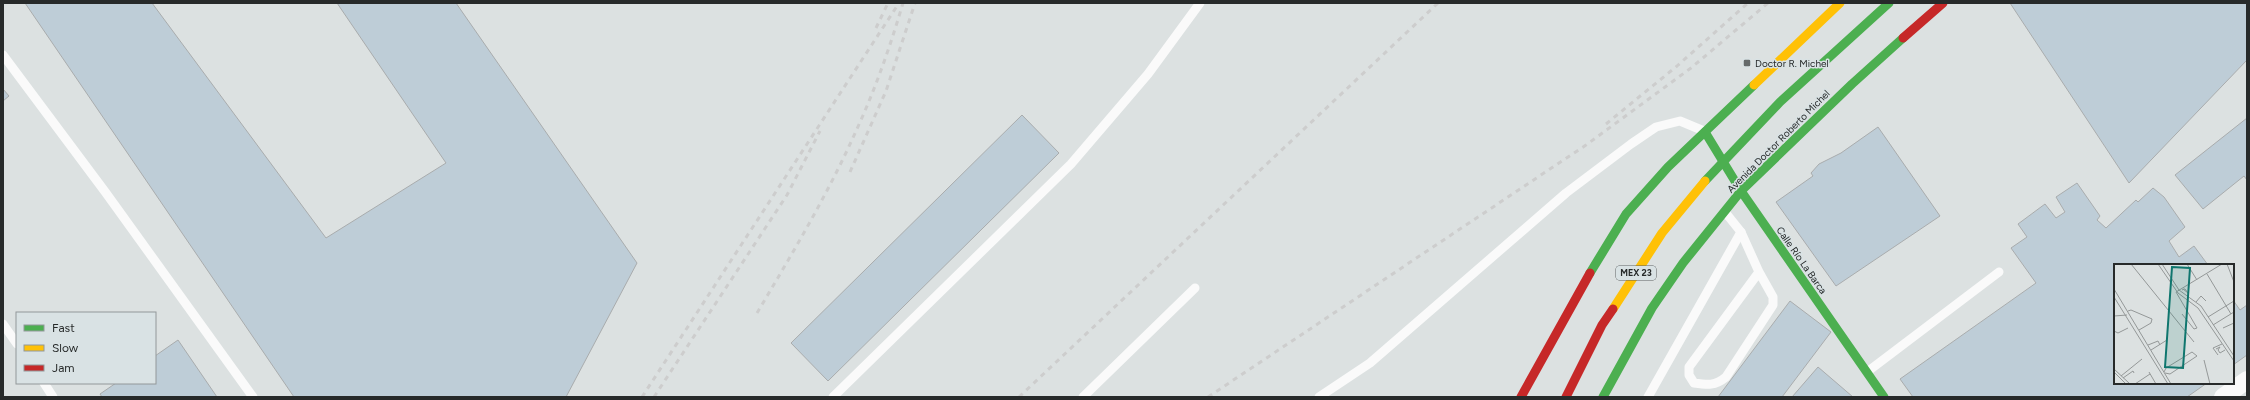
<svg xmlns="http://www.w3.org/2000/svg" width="2250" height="400" viewBox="0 0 2250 400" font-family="Figtree,sans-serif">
  <rect width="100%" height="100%" fill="#dce1e1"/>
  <!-- building -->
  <g fill="#becdd7" stroke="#a9acad">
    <polygon points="25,3 152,3 326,238 446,163 337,3 456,3 637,263 566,397 294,397"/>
    <polygon points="2010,3 2247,3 2247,60 2129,183"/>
    <polygon points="3,89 9,96 3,101"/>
    <polygon points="1022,115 1059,153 828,381 791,343"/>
    <polygon points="2247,118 2247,180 2244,176 2203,209 2175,175"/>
    <polygon points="1878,127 1940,216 1836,286 1776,202 1813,176 1811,173 1819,164 1841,153"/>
    <polygon points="2077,183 2100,216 2097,220 2106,228 2136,200 2138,202 2153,188 2164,197 2185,227 2169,241 2179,257 2194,246 2208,265 2115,265 2115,383 2207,383 2187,397 1913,397 1900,379 2036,283 2011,248 2027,237 2018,224 2045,204 2056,218 2065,212 2056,197"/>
    <polygon points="2233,300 2240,310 2247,305 2247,355 2233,365"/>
    <polygon points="1790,301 1831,332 1782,397 1718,397"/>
    <polygon points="178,340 217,397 102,397 100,394 116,383 155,383 155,356"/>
    <polygon points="1818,367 1853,397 1792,397"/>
  </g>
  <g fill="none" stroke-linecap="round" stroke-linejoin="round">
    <!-- lane -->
    <g stroke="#fafafa" stroke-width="9">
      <polyline points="3,55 106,193 253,397"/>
      <path d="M1741 232 1759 272 1773 297V305L1726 377C1715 386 1708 385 1694 383L1689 375V367L1759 272"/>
      <polyline points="3,324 17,344"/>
      <polyline points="1867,372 1999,272"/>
      <polyline points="44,383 53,397"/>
      <polyline points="833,397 1071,164 1148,74 1200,3"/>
      <polyline points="1083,397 1195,288"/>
      <polyline points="1319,397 1370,363 1566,193 1631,144 1656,127 1680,121 1704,131"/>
      <polyline points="1648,397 1741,232 1725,212"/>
    </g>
    <!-- street -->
    <polyline stroke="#fafafa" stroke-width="18" points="2223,397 2247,380"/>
    <!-- fast -->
    <g stroke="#4caf50" stroke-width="9">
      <polyline points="1705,132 1741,191 1884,397"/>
      <polyline points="1705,181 1780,102 1889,3"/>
      <polyline points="1590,273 1626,214 1668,167 1754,85"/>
      <polyline points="1603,397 1652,308 1683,263 1741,191 1852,84 1903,38"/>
    </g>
    <!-- slow -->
    <g stroke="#ffc107" stroke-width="9">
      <polyline points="1754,85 1840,3"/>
      <polyline points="1613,309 1662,233 1705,181"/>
    </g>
    <!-- jam -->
    <g stroke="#c62828" stroke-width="9">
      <polyline points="1903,38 1943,3"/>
      <polyline points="1521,397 1590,273"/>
      <polyline points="1566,397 1602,325 1613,309"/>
    </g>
    <!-- rail -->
    <g stroke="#cdcdcd" stroke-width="3" stroke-dasharray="5 5" stroke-linecap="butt">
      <polyline points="876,28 888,3"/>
      <polyline points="1606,124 1677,66 1748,3"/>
      <polyline points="850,172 886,91 915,3"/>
      <path d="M757 313C792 254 828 194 856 131 875 90 890 47 903 3"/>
      <polyline points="642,397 899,3"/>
      <polyline points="654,397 787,195 820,131"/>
      <polyline points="1019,397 1438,3"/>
      <polyline points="1208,397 1586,145 1691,68 1768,3"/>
    </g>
  </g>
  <!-- markers -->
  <rect fill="#666a6a" stroke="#d9e2e4" stroke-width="1.5" x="1743" y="59" width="8" height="8" rx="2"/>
  <g text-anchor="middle" stroke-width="3" stroke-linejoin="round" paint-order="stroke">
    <!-- shield labels -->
    <rect fill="#d9e2e4" stroke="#5c6162" stroke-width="1" x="1616" y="266" width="40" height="14" rx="3"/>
    <g font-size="9" font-weight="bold" fill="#272a2a">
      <text x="1636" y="276">MEX 23</text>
    </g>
    <!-- poi labels -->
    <g font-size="10" fill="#272a2a" stroke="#d9e2e4" text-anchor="start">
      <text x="1755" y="67">Doctor R. Michel</text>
    </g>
    <!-- street labels -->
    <g font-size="10" fill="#272a2a" stroke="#d9e2e4">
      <text transform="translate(1778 141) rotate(-45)" y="4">Avenida Doctor Roberto Michel</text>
      <text transform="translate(1802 260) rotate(55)" y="4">Calle Río La Barca</text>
    </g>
  </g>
  <!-- overview -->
  <g transform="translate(2114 264)">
    <rect width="120" height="120" fill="#dce1e1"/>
    <path fill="none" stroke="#949898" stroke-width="1" d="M17 0 80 78M44 0 64 29 84 44 120 97M48 0 65 26 87 42 120 92M73 0 83 16M113 0 120 18M93 10 117 50M0 25 57 120M68 26 70 25H71L74 29 69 25M0 33 54 120M82 38 87 32 92 37M14 47 17 46 38 55 37 59 25 66M68 50 80 65 83 64 62 28 108 0M0 52 13 51M94 53 120 37M99 61 120 48M109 64 120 59M0 67 4 69 14 64M34 81 44 77 46 81M102 85 106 83 104 86 106 89 111 86M37 86 53 76M104 91 99 84 108 80M90 96 96 120M0 105 16 120M0 108 12 120M35 108 42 120M50 108 52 104 78 88 83 92 56 110 51 109M7 112 28 95M9 114 19 107 20 109M21 120 36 110"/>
    <path fill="#0f766e" fill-opacity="0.15" stroke="#0f766e" stroke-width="2" d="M58 3 76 4 69 104 51 103Z"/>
    <rect width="120" height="120" fill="none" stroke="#272a2a" stroke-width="2"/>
  </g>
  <!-- border -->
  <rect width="2250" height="400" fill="none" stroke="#272a2a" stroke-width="8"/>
  <!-- legend -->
  <rect x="16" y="312" width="140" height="72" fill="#d9e2e4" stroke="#92989a"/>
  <rect x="24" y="325" width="20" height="6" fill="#4caf50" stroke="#92989a"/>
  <text x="52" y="332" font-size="12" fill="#272a2a">Fast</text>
  <rect x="24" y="345" width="20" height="6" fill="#ffc107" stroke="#92989a"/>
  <text x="52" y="352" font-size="12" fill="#272a2a">Slow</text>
  <rect x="24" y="365" width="20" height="6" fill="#c62828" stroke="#92989a"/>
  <text x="52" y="372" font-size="12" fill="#272a2a">Jam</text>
</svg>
